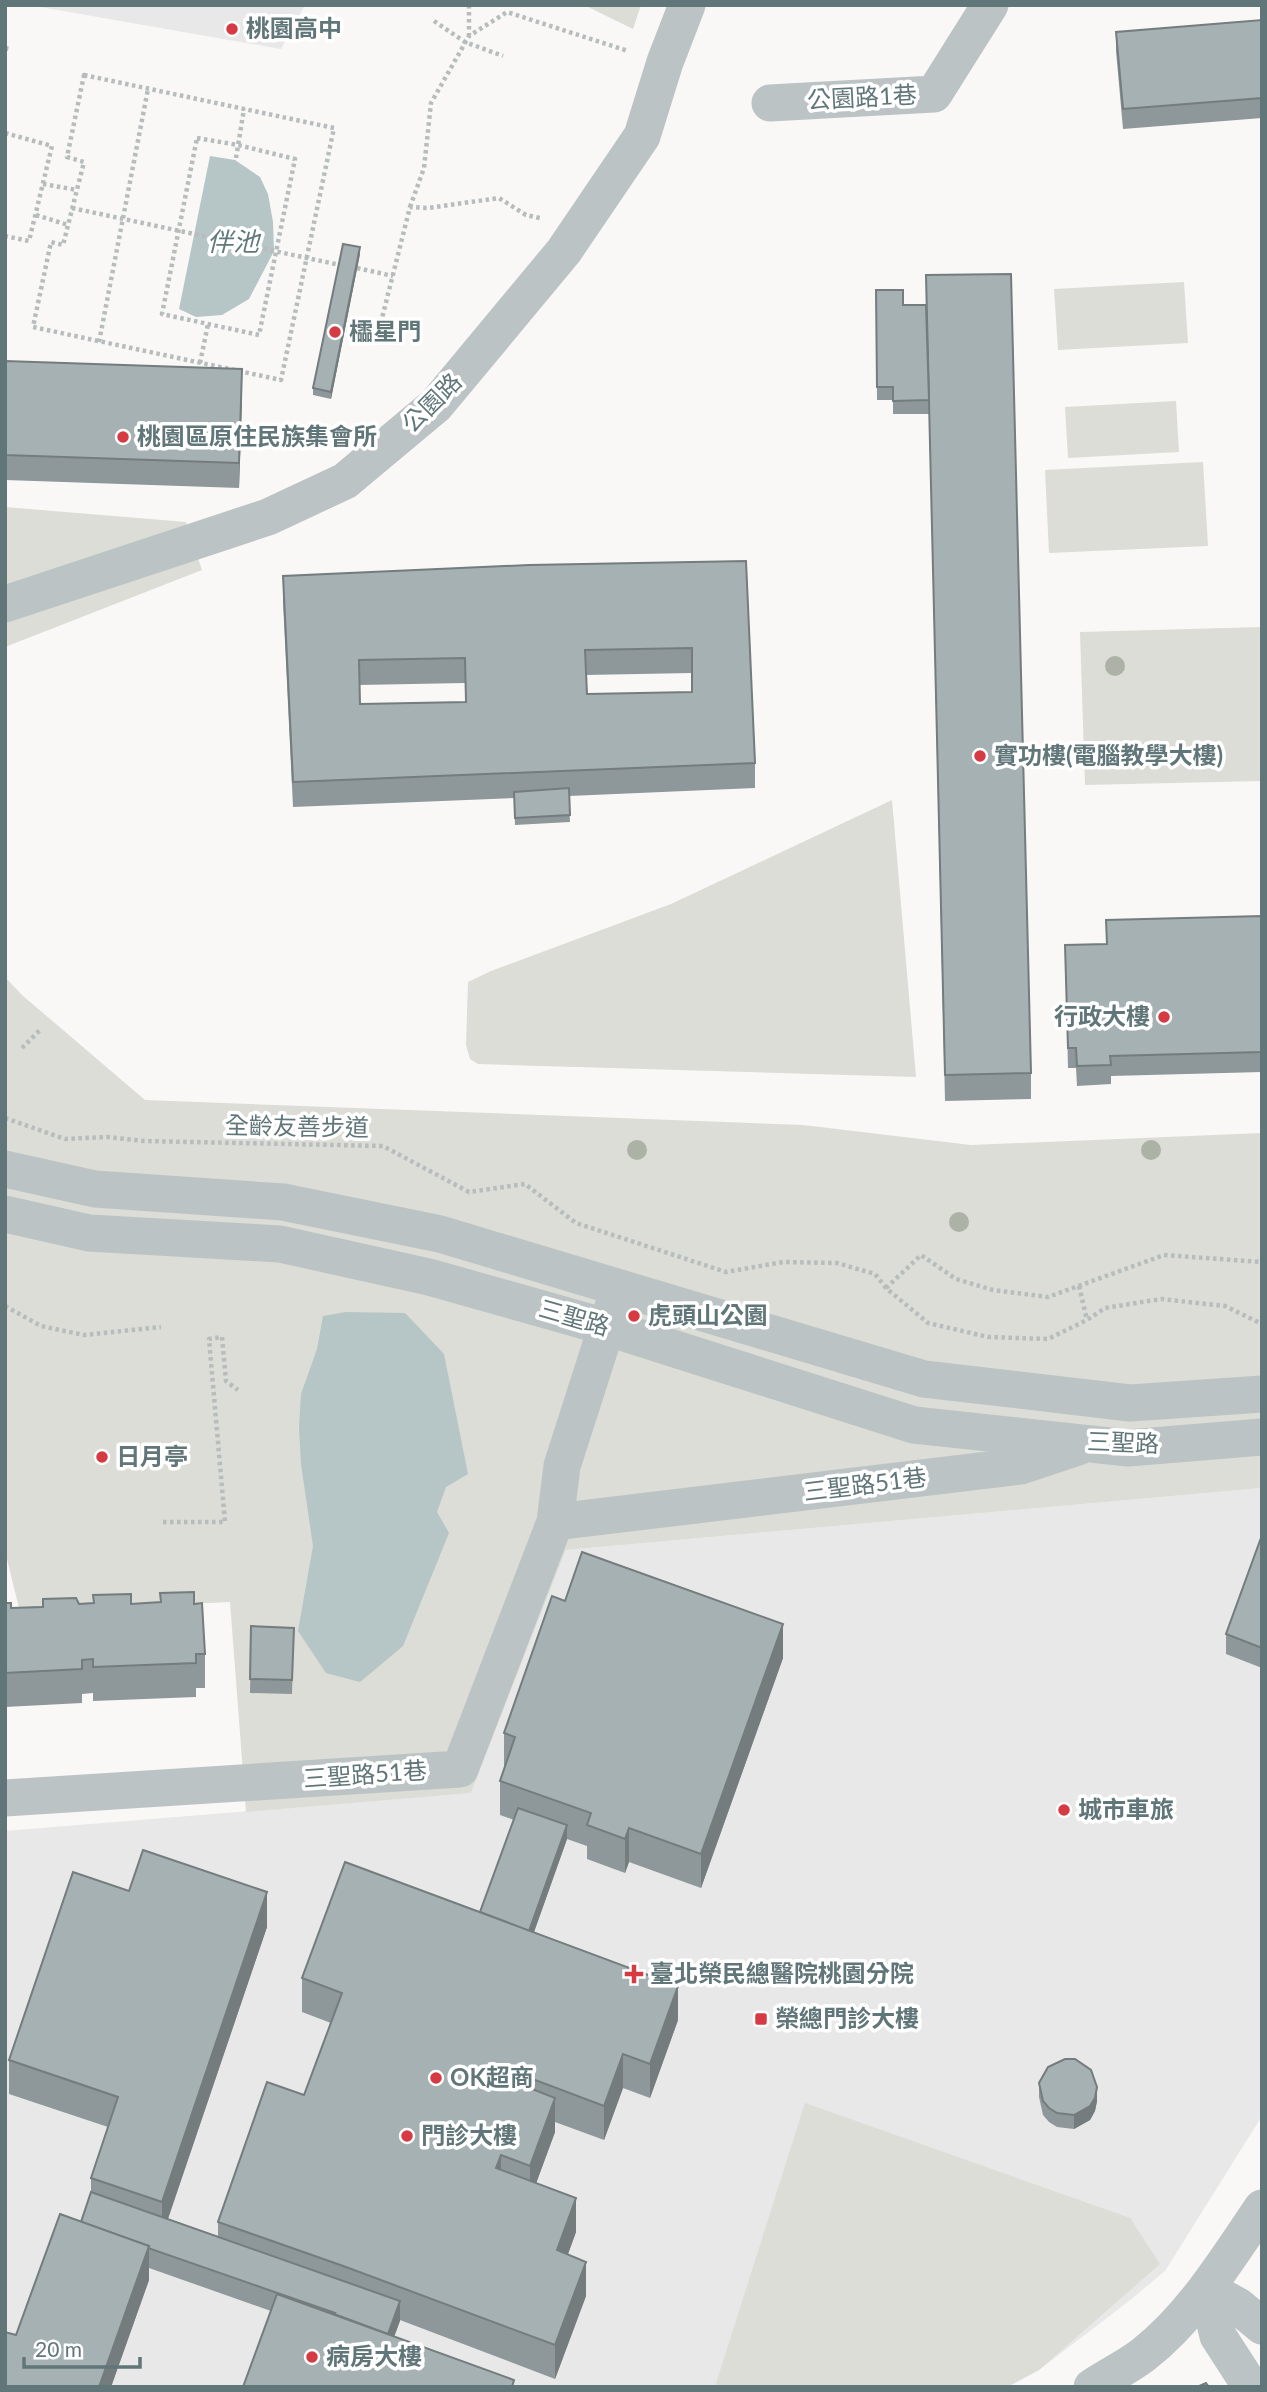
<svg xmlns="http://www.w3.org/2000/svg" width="1267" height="2392" viewBox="0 0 1267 2392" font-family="Lato,'Noto Sans TC',sans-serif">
  <rect width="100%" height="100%" fill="#f9f8f7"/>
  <!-- built -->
  <g fill="#e7e8e7">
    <polygon points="29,5 305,5 281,49"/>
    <polygon points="1262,1488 1262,2116 1165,2271 1129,2301 1039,2370 1007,2387 5,2387 5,1831 471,1793 566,1550"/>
  </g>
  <!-- green -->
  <g fill="#dbddd6">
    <polygon points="584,5 641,5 633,29"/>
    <polygon points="1184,282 1188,343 1058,350 1054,289"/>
    <polygon points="1176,401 1179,452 1068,458 1065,407"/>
    <polygon points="1203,462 1208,546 1049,553 1045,470"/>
    <polygon points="5,507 186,522 202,570 5,647"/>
    <polygon points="1262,627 1262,781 1085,785 1080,632"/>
    <polygon points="892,800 916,1077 478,1064 470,1059 466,1045 468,982 491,971 671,904"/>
    <polygon points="5,977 22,995 145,1100 803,1125 971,1145 1262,1133 1262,1488 566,1550 471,1793 246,1812 230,1602 20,1612 5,1551"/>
    <polygon points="805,2103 1130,2218 1160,2264 1039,2370 1007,2387 715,2387"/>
  </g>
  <!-- water -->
  <g fill="#b6c5c5">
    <polygon points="210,156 235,160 260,177 268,194 273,222 274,251 249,299 222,315 196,317 179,309"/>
    <polygon points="346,1312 405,1313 444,1354 468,1474 446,1487 437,1512 449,1533 403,1646 360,1682 326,1673 298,1631 313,1546 301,1464 299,1428 301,1394 317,1349 323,1316"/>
  </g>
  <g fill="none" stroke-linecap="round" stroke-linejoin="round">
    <!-- path -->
    <g stroke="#b7bcbd" stroke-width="4.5" stroke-dasharray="3.5 3.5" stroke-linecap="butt">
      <polyline points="469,5 469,35"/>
      <polyline points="434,21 465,42 503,56"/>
      <polyline points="5,48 10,49"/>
      <polygon points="84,75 334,128 281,380 33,327 51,242 63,245 84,162 67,157"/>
      <polyline points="5,133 52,146 29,241 5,236"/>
      <polygon points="197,138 238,145 295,159 259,335 162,314"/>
      <polyline points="236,158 244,109"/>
      <polyline points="43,184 77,190"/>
      <polyline points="410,207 424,168 431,103 469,36 507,12 628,51"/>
      <polyline points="72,208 340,265"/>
      <polyline points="36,215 68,225"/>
      <polyline points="357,268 393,276"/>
      <polyline points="379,330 410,207 428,208 499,198 526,215 540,218"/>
      <polyline points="99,342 148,89"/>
      <polyline points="200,363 208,324"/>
      <polyline points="22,1048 41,1029"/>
      <polyline points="5,1118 65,1139 107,1137 144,1141 383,1146 469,1192 525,1184 576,1223 726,1272 783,1262 837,1263 875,1274 886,1288 928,1323 988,1337 1048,1339 1087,1320 1105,1308 1161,1299 1225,1306 1262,1324"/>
      <polyline points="1079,1286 1087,1320"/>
      <polyline points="886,1288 921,1255 956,1279 993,1290 1048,1297 1164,1255 1262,1262"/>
      <polyline points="5,1306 41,1326 84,1335 161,1327"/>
      <polyline points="163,1522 225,1522 209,1339 222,1337 226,1381 238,1390"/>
    </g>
    <!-- minor -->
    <g stroke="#bcc3c4" stroke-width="37">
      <polyline points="770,103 934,94 990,5"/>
      <polyline points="5,604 268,517 345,481 436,405 564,251 642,136 665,62 687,5"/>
      <polyline points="5,1169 95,1189 283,1202 440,1234 924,1379 1130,1403 1262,1394"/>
      <polyline points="5,1214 89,1233 280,1244 429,1277 606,1327 914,1425 1128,1448 1262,1437"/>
      <polyline points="555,1522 1021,1466 1078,1447"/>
      <polyline points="5,1798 460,1769 555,1522 562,1466 614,1304"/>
      <polyline points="1207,2289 1218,2336 1251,2387"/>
      <polyline points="1207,2289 1238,2306 1262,2326"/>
      <path d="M1092 2387C1109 2376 1127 2367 1143 2355 1193 2316 1227 2259 1262 2208"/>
    </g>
  </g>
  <!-- trees -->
  <g fill="#adb2a7">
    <circle cx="1115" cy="666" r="10"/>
    <circle cx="637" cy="1150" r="10"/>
    <circle cx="1151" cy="1150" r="10"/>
    <circle cx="959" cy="1222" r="10"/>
  </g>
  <!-- wall -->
  <g fill="#8e989a" fill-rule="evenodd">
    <polygon points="1262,20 1262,118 1123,129 1116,51 1116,32"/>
    <polygon points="360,254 331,399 313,395 313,388"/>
    <polygon points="926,275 1031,1073 1031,1099 945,1101 929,409 929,414 893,414 893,400 877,400 876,290 903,305 926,305"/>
    <polygon points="5,361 242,395 239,488 5,480"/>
    <path d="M746 561 755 763V788L569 796 570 822 515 825 514 798 293 807 283 601V576ZM692 673V692L587 694 586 675ZM465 683V702L360 704 359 685Z"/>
    <polygon points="1262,916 1262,1072 1111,1076 1111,1084 1077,1086 1076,1068 1068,1068 1065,945 1106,944"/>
    <polygon points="1262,1535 1262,1668 1226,1654 1226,1634"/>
    <polygon points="565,1601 783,1658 701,1888 629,1862 625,1873 587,1859 587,1846 567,1839 534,1932 678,2020 650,2098 623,2088 604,2140 555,2122 555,2132 536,2183 576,2232 568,2254 586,2296 555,2379 400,2320 394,2336 514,2387 271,2311 149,2268 149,2280 111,2387 5,2387 16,2335 81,2222 91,2192 91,2178 108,2127 9,2094 9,2060 129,1891 267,1927 168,2219 218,2236 218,2222 304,2095 331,2023 302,2012 302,1978 480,1912 514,1820 500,1815 500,1781 504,1768 504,1733"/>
    <polygon points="5,1603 11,1608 79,1604 194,1604 205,1654 205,1688 196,1688 196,1697 93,1701 93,1693 82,1694 82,1703 5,1707"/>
    <polygon points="251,1626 294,1628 292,1694 250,1693"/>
    <polygon points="1039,2083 1097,2101 1095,2111 1090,2120 1074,2129 1057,2127 1049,2122 1043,2115 1039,2097"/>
  </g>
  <!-- shaded-wall -->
  <g fill="#747c7d">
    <polygon points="360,247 360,254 331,399 331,392"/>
    <polygon points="242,369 242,395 239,488 239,463"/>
    <polygon points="783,1624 783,1658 701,1888 701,1854"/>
    <polygon points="567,1825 567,1839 523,1963 523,1949"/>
    <polygon points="629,1828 629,1862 625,1873 625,1839"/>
    <polygon points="267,1892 267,1927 162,2236 162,2202"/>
    <polygon points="678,1986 678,2020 650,2098 650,2064"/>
    <polygon points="623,2054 623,2088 604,2140 604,2106"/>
    <polygon points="1097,2087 1097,2101 1095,2111 1090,2120 1074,2129 1074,2115"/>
    <polygon points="555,2098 555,2132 530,2200 530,2166"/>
    <polygon points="501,2155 501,2189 496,2168"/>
    <polygon points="576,2198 576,2232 557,2284 557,2250"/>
    <polygon points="149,2246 149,2280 111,2387 99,2387"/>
    <polygon points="586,2262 586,2296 555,2379 555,2345"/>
    <polygon points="400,2301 400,2321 383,2367 383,2347"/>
  </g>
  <!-- building -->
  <g fill="#a5b1b3" stroke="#747c7d" stroke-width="2" fill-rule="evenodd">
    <polygon points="1262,20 1262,98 1123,109 1116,32"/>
    <polygon points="343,244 360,247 331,392 313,388"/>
    <polygon points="1011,274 1031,1073 945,1075 926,275"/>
    <polygon points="876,290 903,290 903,305 926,305 929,400 893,401 893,387 877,387"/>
    <polygon points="5,361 242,369 239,463 5,455"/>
    <path d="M746 561 755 763 293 782 283 576 529 565ZM692 648V692L587 694 585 650ZM465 658 466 702 360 704 359 660Z"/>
    <polygon points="569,788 570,815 515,818 514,792"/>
    <polygon points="1262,916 1262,1052 1110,1056 1111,1065 1077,1066 1076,1048 1068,1048 1065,945 1107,944 1106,920"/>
    <polygon points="1262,1535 1262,1648 1226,1634"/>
    <polygon points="582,1552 783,1624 701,1854 629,1828 625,1839 587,1825 591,1813 500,1781 515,1737 504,1733 552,1596 565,1601"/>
    <polygon points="194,1592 194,1604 202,1603 205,1654 196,1654 196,1663 93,1667 93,1659 82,1660 82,1669 5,1673 5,1603 11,1603 11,1608 43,1607 43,1599 76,1598 79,1604 94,1603 93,1595 131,1594 131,1604 161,1602 160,1593"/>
    <polygon points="251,1626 294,1628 292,1680 250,1679"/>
    <polygon points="518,1808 567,1825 529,1931 480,1912"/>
    <polygon points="143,1850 267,1892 162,2202 91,2178 118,2097 9,2060 73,1872 129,1891"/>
    <polygon points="345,1862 678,1986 650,2064 623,2054 604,2106 530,2078 527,2087 555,2098 530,2166 501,2155 496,2168 576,2198 557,2250 586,2262 555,2345 346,2267 218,2222 267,2082 304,2095 342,1993 302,1978"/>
    <polygon points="1065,2059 1075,2059 1091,2070 1097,2087 1095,2098 1090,2106 1074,2115 1057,2113 1049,2108 1043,2101 1039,2083 1048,2067"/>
    <polygon points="91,2192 400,2301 388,2334 334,2314 335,2313 148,2248 149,2246 81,2222"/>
    <polygon points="60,2214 149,2246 99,2387 5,2387 5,2332 16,2335"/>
    <polygon points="277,2294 514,2380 512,2387 243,2387"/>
    <polygon points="1206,2383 1209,2387 1197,2387"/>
  </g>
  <!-- markers -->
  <g fill="#d63a43" stroke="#fff" stroke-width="2.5">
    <circle cx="232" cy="29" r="7"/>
    <circle cx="335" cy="332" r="7"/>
    <circle cx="123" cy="437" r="7"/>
    <circle cx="980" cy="756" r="7"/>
    <circle cx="1164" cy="1017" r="7"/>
    <circle cx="634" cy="1316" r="7"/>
    <circle cx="102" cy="1457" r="7"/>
    <circle cx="1064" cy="1810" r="7"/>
    <path d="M630.5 1963.5h7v7h7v7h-7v7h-7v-7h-7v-7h7z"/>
    <rect x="754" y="2012" width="14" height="14" rx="3.5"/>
    <circle cx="436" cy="2078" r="7"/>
    <circle cx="407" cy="2136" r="7"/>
    <circle cx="312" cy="2357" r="7"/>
  </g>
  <g text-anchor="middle" stroke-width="7" stroke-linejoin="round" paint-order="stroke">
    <!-- poi labels -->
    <g font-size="24" font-weight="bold" fill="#617679" stroke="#fff" text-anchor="start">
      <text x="246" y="37">桃園高中</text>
      <text x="349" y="340">櫺星門</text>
      <text x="137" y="445">桃園區原住民族集會所</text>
      <text x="994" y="764">實功樓(電腦教學大樓)</text>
      <text x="1150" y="1025" text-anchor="end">行政大樓</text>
      <text x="648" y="1324">虎頭山公園</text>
      <text x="116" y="1465">日月亭</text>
      <text x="1078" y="1818">城市車旅</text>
      <text x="650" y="1982">臺北榮民總醫院桃園分院</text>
      <text x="775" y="2027">榮總門診大樓</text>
      <text x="450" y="2086">OK超商</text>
      <text x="421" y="2144">門診大樓</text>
      <text x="326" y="2365">病房大樓</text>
    </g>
    <!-- street labels -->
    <g font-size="24" fill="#617679" stroke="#fff">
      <text transform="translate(862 98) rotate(-3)" y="8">公園路1巷</text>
      <text transform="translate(432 403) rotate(-45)" y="8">公園路</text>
      <text transform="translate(297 1127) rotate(1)" y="8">全齡友善步道</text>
      <text transform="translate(574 1318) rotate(16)" y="8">三聖路</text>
      <text transform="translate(1123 1443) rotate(2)" y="8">三聖路</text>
      <text transform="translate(865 1485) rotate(-7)" y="8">三聖路51巷</text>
      <text transform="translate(365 1775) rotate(-4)" y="8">三聖路51巷</text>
    </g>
    <!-- water labels -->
    <g font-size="26" font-style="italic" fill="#617978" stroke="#fff">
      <text x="233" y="251">伴池</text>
    </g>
  </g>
  <!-- border -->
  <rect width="1267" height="2392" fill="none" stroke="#617679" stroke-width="14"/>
  <!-- scale -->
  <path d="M24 2357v10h116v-10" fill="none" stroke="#617679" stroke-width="3.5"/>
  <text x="35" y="2357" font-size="21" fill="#617679" stroke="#ffffff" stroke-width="5" paint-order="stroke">20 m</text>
</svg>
